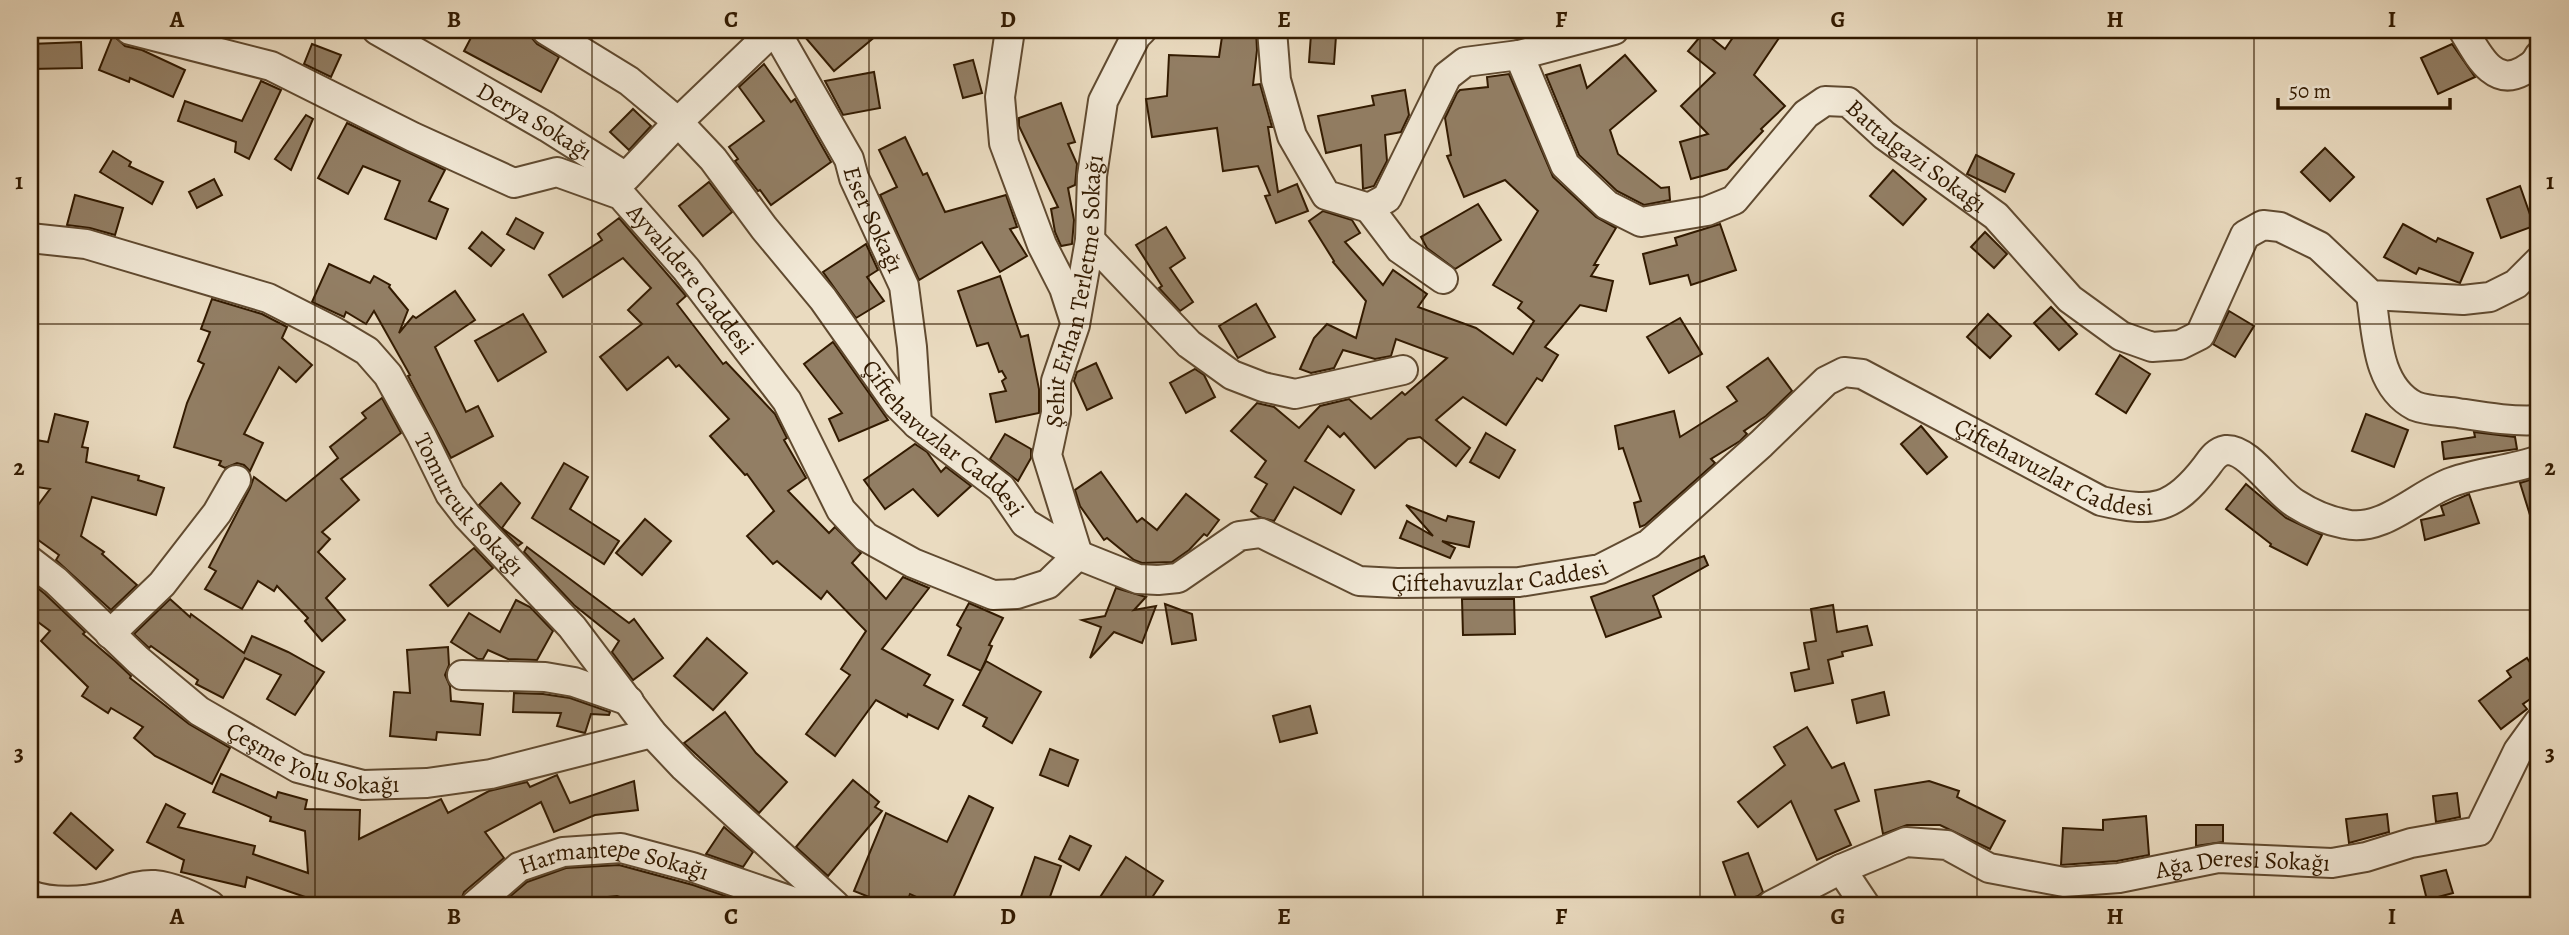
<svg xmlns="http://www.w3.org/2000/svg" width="2569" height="935" viewBox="0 0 2569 935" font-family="Alegreya,serif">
  <rect width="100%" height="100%" fill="#eadbc0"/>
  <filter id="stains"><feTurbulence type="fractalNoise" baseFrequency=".00286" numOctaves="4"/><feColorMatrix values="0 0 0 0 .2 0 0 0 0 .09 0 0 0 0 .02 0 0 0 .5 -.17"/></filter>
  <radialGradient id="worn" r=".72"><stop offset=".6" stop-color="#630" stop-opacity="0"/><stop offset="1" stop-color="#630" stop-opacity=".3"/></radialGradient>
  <!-- building -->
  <g fill="#927e64" stroke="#321a00" stroke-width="2">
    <polygon points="475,30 529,30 531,37 537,44 559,57 541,92 464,51"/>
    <polygon points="799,30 883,30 834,71"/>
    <polygon points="1223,30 1256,30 1257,50 1253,85 1260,84 1272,127 1268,127 1278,192 1297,184 1308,211 1276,223 1265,196 1270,195 1258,166 1223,171 1217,128 1152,137 1146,99 1167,96 1169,55 1219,57"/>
    <polygon points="1738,30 1767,30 1779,38 1754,75 1785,106 1761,129 1763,131 1727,169 1691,179 1680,142 1708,134 1681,106 1715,73 1688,51 1704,32 1725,49"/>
    <polygon points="1311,34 1336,36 1334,64 1309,62"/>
    <polygon points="113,35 125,46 142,50 185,70 173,97 130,78 129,82 99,70"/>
    <polygon points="81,42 82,68 30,69 30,44"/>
    <polygon points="312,44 341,55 331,77 304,64"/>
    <polygon points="2452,44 2475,77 2438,94 2421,58"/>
    <polygon points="1625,55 1656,91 1610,130 1618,154 1661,188 1669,187 1670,200 1644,205 1617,191 1579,155 1546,75 1580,65 1587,88"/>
    <polygon points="973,60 982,93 963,98 954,65"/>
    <polygon points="764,64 791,102 795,99 831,162 771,205 760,190 758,191 735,161 738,159 729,147 764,121 739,87"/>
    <polygon points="874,72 880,108 843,115 825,81"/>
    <polygon points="1509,74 1553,177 1596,217 1616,228 1594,265 1598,265 1591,276 1613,281 1606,311 1580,305 1545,347 1558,355 1542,381 1537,378 1506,425 1463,397 1436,420 1470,448 1456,466 1420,437 1408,439 1375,468 1344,433 1340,437 1328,426 1305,461 1354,490 1341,514 1294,487 1274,521 1259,517 1251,511 1267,484 1255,477 1266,461 1231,431 1257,403 1274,407 1299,428 1320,406 1349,399 1371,419 1402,392 1405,395 1447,358 1396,339 1391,356 1375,359 1343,350 1334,368 1311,373 1300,369 1314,338 1327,324 1356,338 1366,301 1333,262 1334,261 1309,221 1323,211 1352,220 1360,233 1345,242 1383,285 1393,270 1427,294 1418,307 1476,328 1513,354 1534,321 1518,308 1522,302 1493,285 1538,211 1505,180 1464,197 1447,156 1451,155 1445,118 1457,93 1460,90 1488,87 1487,77"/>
    <polygon points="261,81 281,90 249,159 235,152 236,142 178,121 185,101 242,121"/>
    <polygon points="1405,90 1409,115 1401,132 1385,135 1387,161 1374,186 1363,189 1361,145 1326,153 1318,116 1374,105 1372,96"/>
    <polygon points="1061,103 1075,142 1068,144 1077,164 1075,185 1068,188 1074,220 1072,244 1061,246 1055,232 1051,209 1058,207 1019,126 1019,118"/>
    <polygon points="633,109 651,126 629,150 610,132"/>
    <polygon points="306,115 313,119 291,170 275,159"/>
    <polygon points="347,123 445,170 429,201 448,209 436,239 385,219 400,181 363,166 348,194 318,178"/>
    <polygon points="905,137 923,175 927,173 945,212 1006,195 1017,227 1010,229 1027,256 1000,272 982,242 919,280 880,195 897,187 879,150"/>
    <polygon points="2325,148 2354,177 2330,201 2301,172"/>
    <polygon points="113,151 131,162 129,166 163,182 152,204 100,172"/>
    <polygon points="1976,155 2014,174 2005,192 1967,174"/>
    <polygon points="1893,170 1926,199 1903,225 1870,196"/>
    <polygon points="214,179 222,195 197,208 189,192"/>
    <polygon points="709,182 732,212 703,236 679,206"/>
    <polygon points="2520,186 2534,226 2501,238 2487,199"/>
    <polygon points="75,195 123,208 115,235 90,228 67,225"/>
    <polygon points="1478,204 1501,240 1455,269 1427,248 1421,237"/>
    <polygon points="516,218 543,233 534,249 507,234"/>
    <polygon points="619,218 686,296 677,304 723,364 726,362 775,414 787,438 784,440 806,478 788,491 829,533 835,527 861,553 852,563 886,599 903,577 929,588 882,649 930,675 924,685 953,700 938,729 908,714 907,717 876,700 835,756 806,734 850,675 841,669 866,631 827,591 821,599 777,561 773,564 747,536 774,511 747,474 745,475 710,436 729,419 679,365 676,367 668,357 627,390 600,357 642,324 628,310 651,288 623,258 563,297 549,275 602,240 598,234"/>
    <polygon points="1720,224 1736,270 1691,285 1688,275 1650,284 1643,254 1677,245 1675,238"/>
    <polygon points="2403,224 2436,242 2438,238 2473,253 2460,283 2419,268 2416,274 2384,257"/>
    <polygon points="1166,227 1185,258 1170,268 1193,302 1180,311 1159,288 1162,286 1136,245"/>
    <polygon points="482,232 504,250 491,266 469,248"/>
    <polygon points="1985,232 2007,254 1994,268 1971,247"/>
    <polygon points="866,244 878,270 867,277 884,301 856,318 823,272"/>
    <polygon points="329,264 370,283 374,276 390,285 389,287 408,310 399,333 413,316 416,318 455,291 475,320 435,347 466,412 478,406 493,436 451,458 408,376 410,375 374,311 366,324 346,312 344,317 312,302"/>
    <polygon points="1000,276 1021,337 1028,335 1039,389 1039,413 996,422 990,394 1006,391 1002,381 1006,378 1002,371 999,372 988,343 977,346 958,291"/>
    <polygon points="212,299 262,314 287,327 282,338 312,365 296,382 279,367 244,434 263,443 250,471 244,465 237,463 225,468 219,465 221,461 174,447 187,403 204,364 198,361 210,332 201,329"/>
    <polygon points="1256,304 1275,337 1238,358 1219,326"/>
    <polygon points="2051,307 2077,334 2059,350 2034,323"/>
    <polygon points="2229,311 2254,326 2235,357 2213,344"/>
    <polygon points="523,314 546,352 498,381 475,341"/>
    <polygon points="1988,314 2011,336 1990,358 1967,337"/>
    <polygon points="1680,318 1702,354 1669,373 1647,337"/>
    <polygon points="833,342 888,420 839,441 829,419 842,413 804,364"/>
    <polygon points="2120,355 2150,374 2126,413 2096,394"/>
    <polygon points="1768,358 1792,391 1766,416 1744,431 1747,434 1740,441 1711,459 1715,463 1645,525 1640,527 1634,503 1641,501 1623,448 1619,449 1615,426 1674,411 1680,437 1737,401 1727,387"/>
    <polygon points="1096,363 1112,398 1087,410 1074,381 1077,372"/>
    <polygon points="1195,369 1204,375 1215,397 1186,413 1170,383"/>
    <polygon points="382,398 401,433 341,479 359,500 322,532 330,539 318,552 345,579 326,598 345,620 322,641 305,621 308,618 277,586 274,591 258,581 242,609 205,589 216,571 209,567 250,488 254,477 286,501 338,458 330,447 366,418 362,413"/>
    <polygon points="55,414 88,422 82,447 88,448 86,462 139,476 138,480 164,488 156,515 92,497 81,536 104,552 102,554 137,585 111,610 56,560 59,555 30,534 30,516 50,489 30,486 30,439 48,442"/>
    <polygon points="2366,414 2408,430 2394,467 2352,451"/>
    <polygon points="1921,426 1947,457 1927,474 1901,444"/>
    <polygon points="2474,432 2515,437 2517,449 2444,459 2442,442 2475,437"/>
    <polygon points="1486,433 1515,450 1499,478 1470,462"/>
    <polygon points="1005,434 1031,449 1031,458 1018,481 990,459"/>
    <polygon points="915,444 927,452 941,472 946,467 971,486 938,516 913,489 885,509 864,480"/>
    <polygon points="564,463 588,477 570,509 619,541 604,564 532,518"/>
    <polygon points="1101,472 1137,522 1142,518 1157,530 1186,494 1219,520 1207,536 1204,534 1189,550 1172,562 1142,563 1134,560 1107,538 1104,540 1080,506 1075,490"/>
    <polygon points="2539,477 2539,530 2535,531 2520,483"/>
    <polygon points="501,483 520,503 502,528 522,543 518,546 479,505"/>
    <polygon points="2246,484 2286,518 2322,535 2307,565 2270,546 2271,544 2226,509"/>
    <polygon points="2469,494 2479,523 2425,540 2421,520 2444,515 2441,506"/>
    <polygon points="1406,505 1446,521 1448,516 1474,522 1469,547 1442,541 1455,548 1450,558 1400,538 1407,521 1433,536"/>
    <polygon points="645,519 671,541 642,575 616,553"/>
    <polygon points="527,547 629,623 634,619 663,658 633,680 612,652 619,641 574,605 524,552"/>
    <polygon points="474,548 493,568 448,606 430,585"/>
    <polygon points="1704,556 1708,565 1653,596 1661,617 1606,637 1591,597"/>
    <polygon points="30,582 45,594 85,632 83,634 115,661 131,676 130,678 189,724 230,748 212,784 155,756 134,738 143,727 111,708 108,713 82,696 88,687 41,641 50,631 30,616"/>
    <polygon points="1116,588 1146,597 1134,610 1156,606 1142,643 1114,632 1090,658 1101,627 1082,620 1105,616"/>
    <polygon points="170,599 190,617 191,614 244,653 252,636 288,652 324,672 295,715 267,699 281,675 245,658 223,698 196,684 198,680 151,646 149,648 134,634"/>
    <polygon points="1462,599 1514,599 1515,634 1463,635"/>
    <polygon points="516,600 530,607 553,631 537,660 508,659 488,650 483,659 478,659 451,642 469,613 500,632"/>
    <polygon points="969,603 1003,618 989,645 992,646 981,671 948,655 961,628 957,625"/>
    <polygon points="1165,604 1192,614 1196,640 1172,644"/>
    <polygon points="1833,605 1837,632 1867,626 1872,645 1842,652 1843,656 1828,660 1833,683 1795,691 1791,673 1809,669 1804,643 1816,641 1811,609"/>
    <polygon points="707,638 747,673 713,710 674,676"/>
    <polygon points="448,647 449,665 445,675 450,686 451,701 483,704 480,735 437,732 436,740 390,736 394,692 410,693 407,650"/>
    <polygon points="2527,658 2539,676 2539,693 2523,704 2527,709 2501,729 2479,701 2511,677 2507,671"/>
    <polygon points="986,661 1041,692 1012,743 983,726 987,718 963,705"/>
    <polygon points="1884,692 1889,715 1857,723 1852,700"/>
    <polygon points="514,693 543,694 570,698 610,712 609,715 591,714 585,733 557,726 561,713 513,712"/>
    <polygon points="1310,706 1317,733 1280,742 1273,716"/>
    <polygon points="725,712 756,753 787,782 759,813 684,743"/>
    <polygon points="1807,727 1832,768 1844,763 1859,801 1835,810 1851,845 1817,860 1791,801 1758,827 1738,802 1785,765 1774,747"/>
    <polygon points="1050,749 1078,760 1068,786 1040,775"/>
    <polygon points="221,774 276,798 278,792 307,800 305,809 360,810 359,839 441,799 448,813 489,791 527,782 530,787 557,775 570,803 634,781 638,810 595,815 554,832 541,802 485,832 504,858 464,892 459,905 311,905 311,899 247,877 245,887 181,872 184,860 147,842 166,804 185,814 178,827 255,846 253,854 308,873 305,831 270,821 271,817 213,792"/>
    <polygon points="853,780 879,802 875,807 882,811 828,876 796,847"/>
    <polygon points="1929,781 1959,791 1957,797 2005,821 1990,849 1940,825 1907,825 1883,834 1875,790"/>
    <polygon points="2457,793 2460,817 2436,822 2433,796"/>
    <polygon points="969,796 993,808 950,905 934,905 910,894 906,905 889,905 854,891 886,813 947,842"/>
    <polygon points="71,813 113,850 96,869 54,833"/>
    <polygon points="2387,814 2389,832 2349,843 2346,819"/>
    <polygon points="2146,816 2149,855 2117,861 2061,865 2063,828 2103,830 2103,820"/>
    <polygon points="2196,825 2223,825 2223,842 2196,846"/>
    <polygon points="724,827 753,852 743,867 706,854"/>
    <polygon points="1070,836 1091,846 1079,870 1059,859"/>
    <polygon points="1748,853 1763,892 1758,896 1738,903 1723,862"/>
    <polygon points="1035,857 1061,866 1047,905 1018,905"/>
    <polygon points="1126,857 1163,881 1147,905 1095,905"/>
    <polygon points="619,865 693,885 752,905 643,905 617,896 598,898 582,905 500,905 527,882 566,868"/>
    <polygon points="2446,870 2453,893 2427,900 2421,876"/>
  </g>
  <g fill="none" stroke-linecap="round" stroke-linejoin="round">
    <defs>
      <g id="minor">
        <path id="s1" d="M130 30 271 66 413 137 514 183 557 172 621 195 686 269 787 401 841 510 866 537 913 563 993 595 1017 594 1048 584 1078 555 1047 455 1056 413V381L1075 325 1090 240 1092 176 1103 101 1136 36 1142 30"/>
        <path id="s2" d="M377 30 547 127 626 177 678 122 774 30"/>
        <path id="s3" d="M546 30 629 81 678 122 713 159 764 228 823 299 897 404 917 424 1001 488 1025 523 1078 555 1138 579 1158 580 1178 578 1239 536 1261 533 1359 581 1397 583 1519 582 1600 569 1649 544 1761 444 1826 381 1844 372 1862 374 2101 501C2153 513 2173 510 2206 467 2212 459 2216 452 2226 450 2249 448 2276 493 2296 504 2310 513 2329 521 2345 524 2383 533 2418 494 2452 482 2480 472 2511 470 2539 460"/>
        <path id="s4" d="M775 30 849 159 854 178 904 286 912 347 917 424"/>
        <polyline points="1010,30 1000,97 1004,143 1042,245 1064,288 1075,322"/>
        <path id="s5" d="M1272 30 1276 80 1292 136 1326 195 1369 208 1387 198 1447 76 1465 62 1519 55 1565 165 1607 205 1641 222 1707 211 1734 200 1806 114 1825 101 1848 102 1884 135 1996 216 2070 299 2121 336 2152 347 2180 345 2200 335 2245 235 2263 225 2280 227 2319 246 2371 295 2463 300 2490 297 2516 284 2539 261"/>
        <path d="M2463 30C2477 52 2492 88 2523 71 2531 66 2535 64 2539 56"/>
        <polyline points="1519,55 1614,30"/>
        <polyline points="1369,208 1400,249 1443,279"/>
        <path id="s6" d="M30 238 86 244 268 298 335 332 367 351 388 375 421 435 450 494 467 516 572 627 652 733 684 767 835 905"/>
        <polyline points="1090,240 1189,344 1232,375 1263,387 1295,394 1403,370"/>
        <path d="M2371 295C2377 333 2376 386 2415 406 2427 411 2445 411 2458 413 2484 417 2513 422 2539 420"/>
        <path id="s7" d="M30 561 56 581 138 660 199 711 298 768 363 785 427 783 491 774 652 733"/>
        <polyline points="110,634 162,584 217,513 236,480"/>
        <polyline points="462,675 545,677 574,682 629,701"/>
        <polyline points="1841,869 1865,905"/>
        <path d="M30 895C51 903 84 902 106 896 122 892 137 884 154 885 174 887 192 896 210 905"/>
        <path id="s8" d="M475 905 519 867 563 852 621 848 692 867 803 905"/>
        <path id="s9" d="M1772 905 1841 869 1906 842 1947 845 1989 868 2064 882 2119 878 2218 858 2332 863 2366 857 2411 843 2479 831 2518 751 2539 722"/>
      </g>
    </defs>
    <!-- minor casing -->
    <use href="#minor" stroke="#604a30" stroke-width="32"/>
    <!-- minor -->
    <use href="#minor" stroke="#f1e8d6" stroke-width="28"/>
  </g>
  <!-- grid -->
  <path fill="none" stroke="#321a00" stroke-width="2" stroke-opacity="0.55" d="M315 30V905M592 30V905M869 30V905M1146 30V905M1423 30V905M1700 30V905M1977 30V905M2254 30V905M30 324H2539M30 610H2539"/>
  <g text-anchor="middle" stroke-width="5" stroke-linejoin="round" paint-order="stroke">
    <!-- street labels -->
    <g font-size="24" fill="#321a00" stroke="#f1e8d6">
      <text dy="8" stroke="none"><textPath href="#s2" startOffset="182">Derya Sokağı</textPath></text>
      <text dy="8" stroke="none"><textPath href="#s5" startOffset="1012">Battalgazi Sokağı</textPath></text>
      <text dy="8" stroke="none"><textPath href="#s4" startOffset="214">Eser Sokağı</textPath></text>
      <text dy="8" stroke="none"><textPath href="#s1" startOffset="637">Ayvalıdere Caddesi</textPath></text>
      <text dy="8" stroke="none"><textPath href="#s1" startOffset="1461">Şehit Erhan Terletme Sokağı</textPath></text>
      <text dy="8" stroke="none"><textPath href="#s3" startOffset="576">Çiftehavuzlar Caddesi</textPath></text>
      <text dy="8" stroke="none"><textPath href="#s3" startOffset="1858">Çiftehavuzlar Caddesi</textPath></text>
      <text dy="8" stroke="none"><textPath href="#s6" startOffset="544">Tomurcuk Sokağı</textPath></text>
      <text dy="8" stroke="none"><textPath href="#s3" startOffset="1208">Çiftehavuzlar Caddesi</textPath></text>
      <text dy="8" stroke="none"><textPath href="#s7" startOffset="352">Çeşme Yolu Sokağı</textPath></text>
      <text dy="8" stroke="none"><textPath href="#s9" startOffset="494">Ağa Deresi Sokağı</textPath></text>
      <text dy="8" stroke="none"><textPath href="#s8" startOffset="156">Harmantepe Sokağı</textPath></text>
    </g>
  </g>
  <!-- margin -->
  <rect width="2569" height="935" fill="none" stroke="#eadbc0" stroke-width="77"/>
  <!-- scale -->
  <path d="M2278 98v10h172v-10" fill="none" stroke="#321a00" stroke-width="3.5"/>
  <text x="2289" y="98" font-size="21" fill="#321a00" stroke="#f1e8d6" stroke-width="5" paint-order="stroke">50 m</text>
  <rect x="38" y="38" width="2492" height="859" fill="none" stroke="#321a00" stroke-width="2.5"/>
  <g font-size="23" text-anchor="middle" font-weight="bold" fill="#321a00">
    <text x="177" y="27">A</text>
    <text x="454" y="27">B</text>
    <text x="731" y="27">C</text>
    <text x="1008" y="27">D</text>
    <text x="1284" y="27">E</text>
    <text x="1561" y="27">F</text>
    <text x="1838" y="27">G</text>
    <text x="2115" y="27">H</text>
    <text x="2392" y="27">I</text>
    <text x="19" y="189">1</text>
    <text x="2550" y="189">1</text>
    <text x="19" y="475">2</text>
    <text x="2550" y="475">2</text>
    <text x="19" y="761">3</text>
    <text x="2550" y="761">3</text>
    <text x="177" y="924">A</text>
    <text x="454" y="924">B</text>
    <text x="731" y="924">C</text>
    <text x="1008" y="924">D</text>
    <text x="1284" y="924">E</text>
    <text x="1561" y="924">F</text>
    <text x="1838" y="924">G</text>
    <text x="2115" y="924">H</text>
    <text x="2392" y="924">I</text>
  </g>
  <rect width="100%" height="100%" filter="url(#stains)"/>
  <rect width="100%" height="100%" fill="url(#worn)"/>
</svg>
